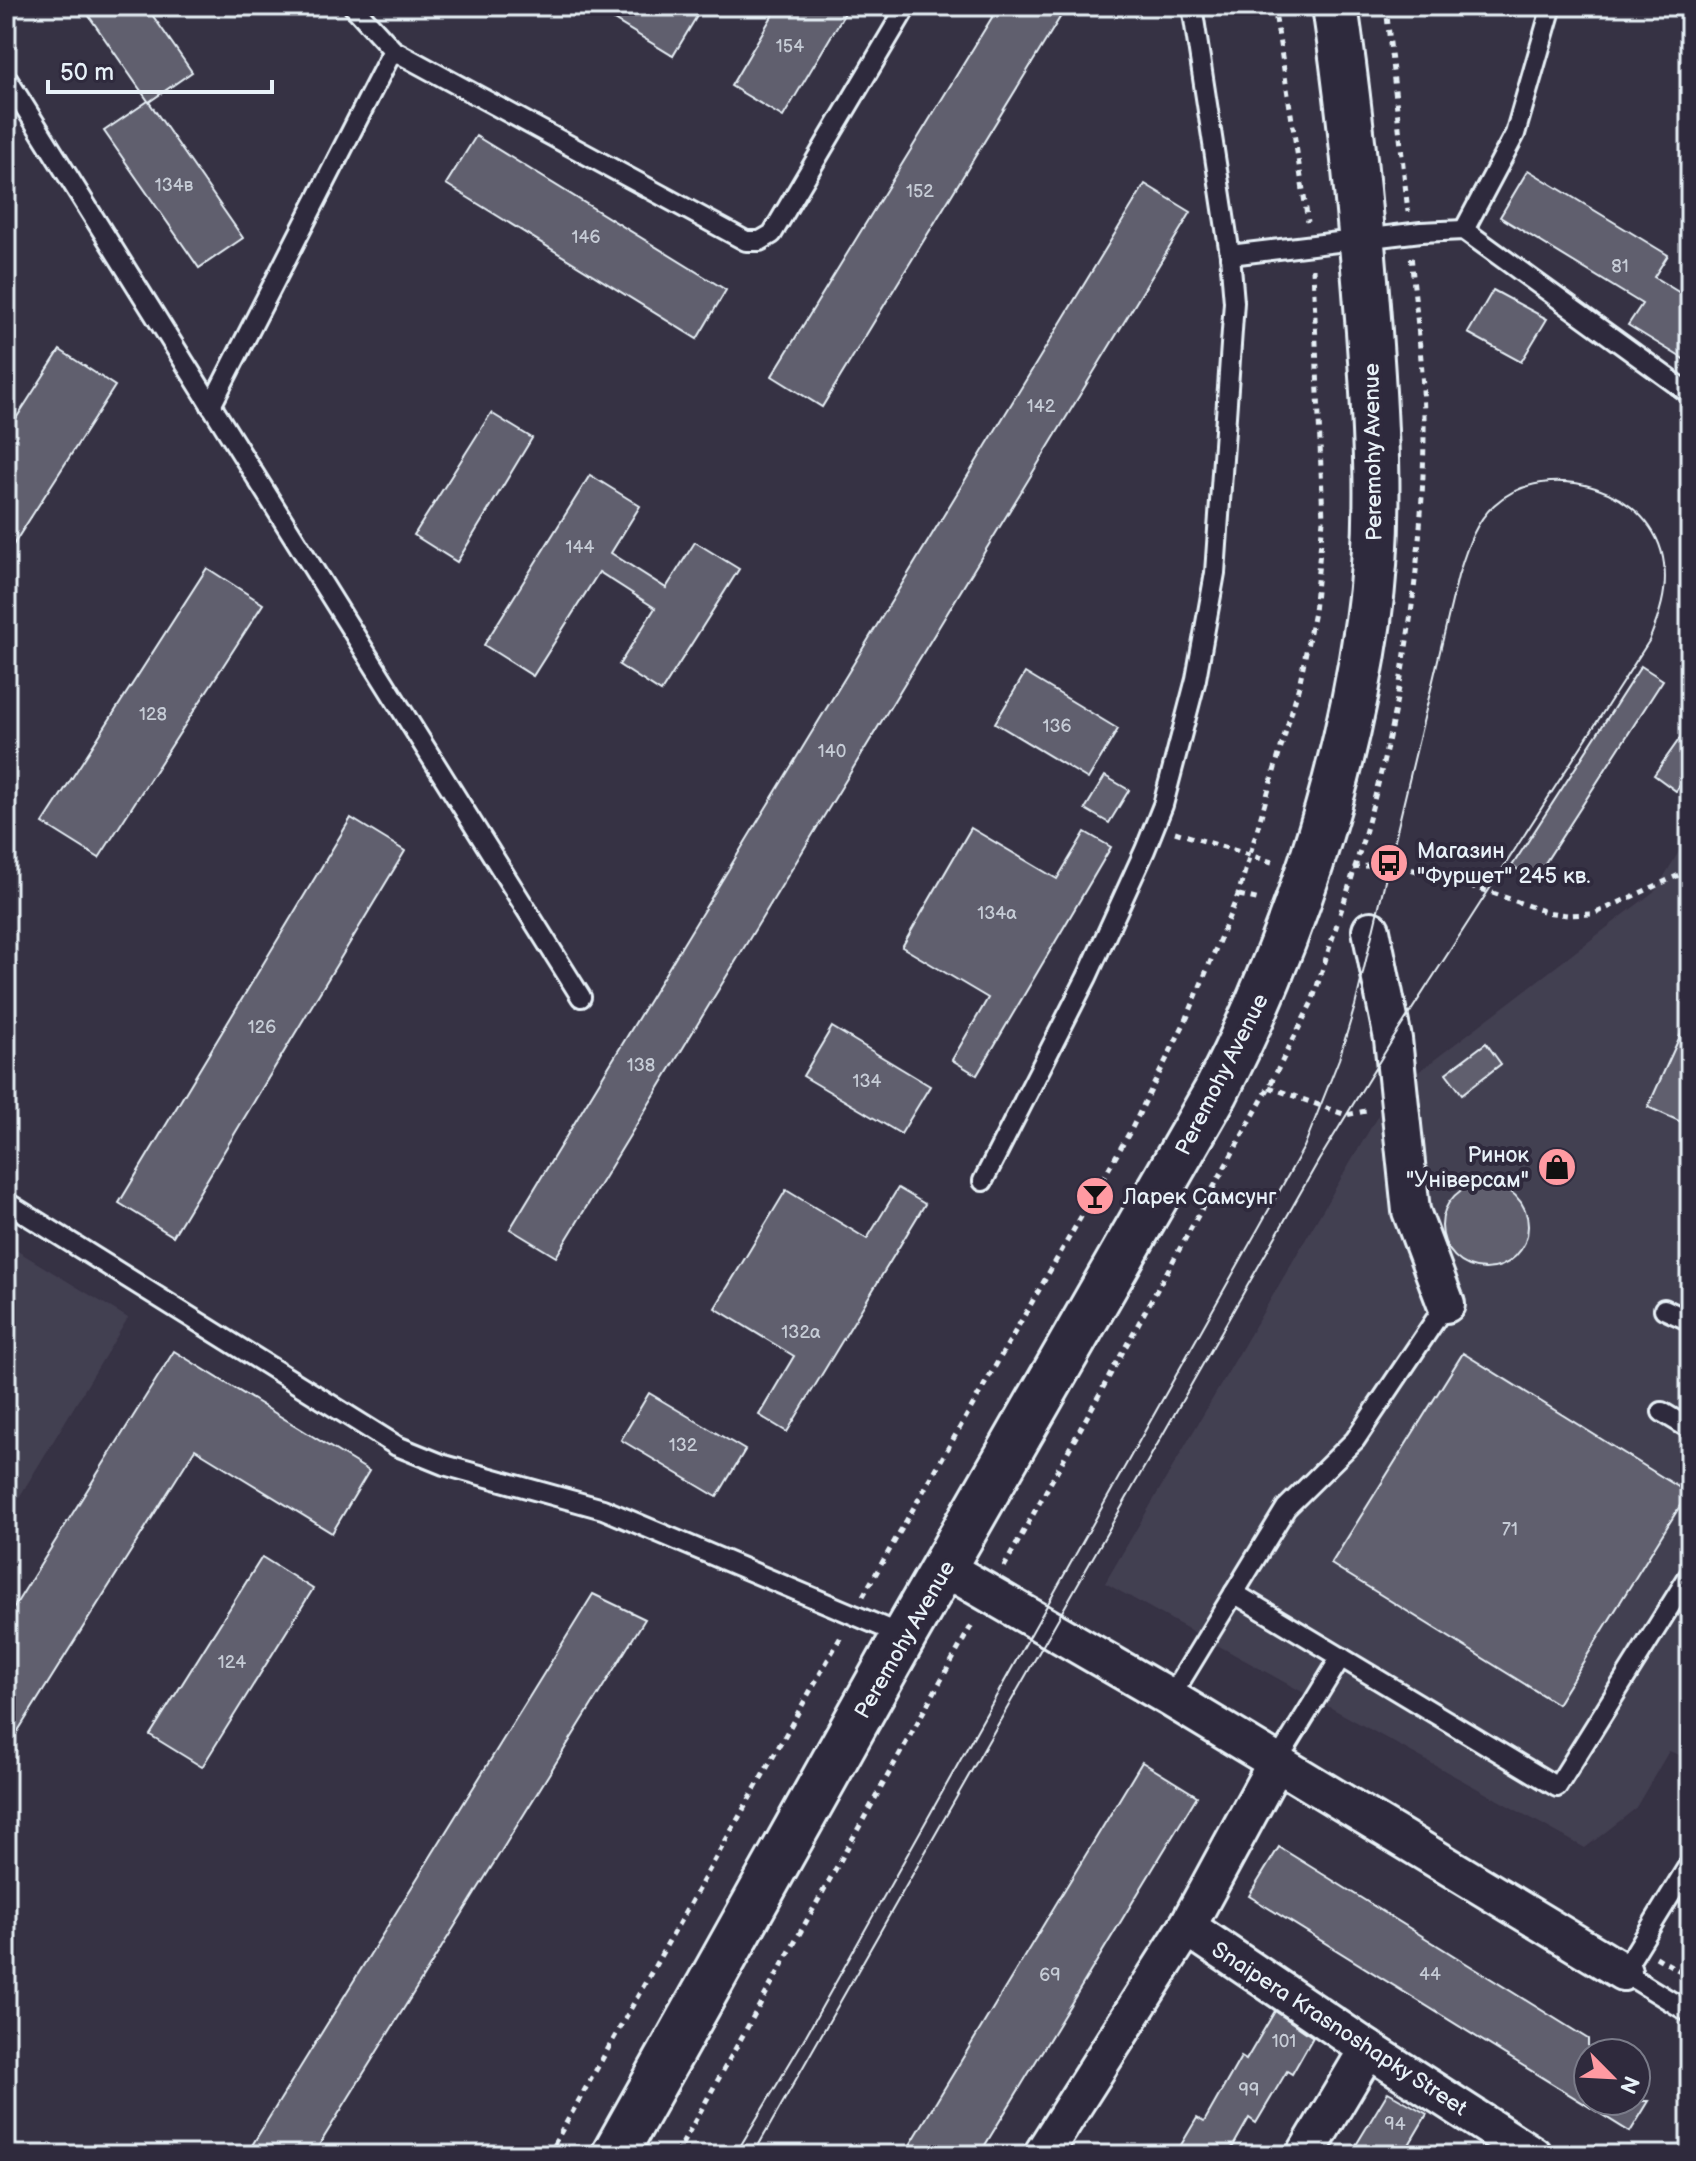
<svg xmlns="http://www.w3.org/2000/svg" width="1696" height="2161" viewBox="0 0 1696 2161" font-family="'Balsamiq Sans',sans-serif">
  <rect width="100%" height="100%" fill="#363244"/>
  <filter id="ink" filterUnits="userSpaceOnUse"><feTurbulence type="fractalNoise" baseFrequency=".0125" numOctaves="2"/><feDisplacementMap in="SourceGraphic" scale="16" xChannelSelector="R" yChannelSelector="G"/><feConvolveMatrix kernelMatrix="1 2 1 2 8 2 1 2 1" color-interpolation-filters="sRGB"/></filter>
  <g filter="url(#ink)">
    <!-- built -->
    <g fill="#433f51">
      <polygon points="1690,833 1690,1759 1669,1751 1635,1809 1585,1848 1105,1583 1391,1093 1656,890"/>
      <polygon points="6,1244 128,1318 6,1519"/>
    </g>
    <!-- building -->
    <g fill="#605e6e" stroke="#e8f1f8" stroke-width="2">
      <polygon points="82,6 146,6 192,72 149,102 243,238 199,268 104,131 148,101"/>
      <polygon points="591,6 703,6 673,56"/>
      <polygon points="778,6 849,6 783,117 731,86"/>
      <polygon points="999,6 1067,6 822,407 772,376"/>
      <polygon points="476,136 726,290 697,339 446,184"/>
      <polygon points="1528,170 1668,255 1654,277 1690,299 1690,363 1628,325 1642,304 1500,217"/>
      <polygon points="1145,184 1191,212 556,1257 510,1229"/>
      <polygon points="1493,290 1547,319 1521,362 1468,333"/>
      <polygon points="60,350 115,386 6,556 6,434"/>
      <polygon points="491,413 532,438 457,562 414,535"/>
      <polygon points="590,475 640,506 611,553 666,588 695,542 739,569 661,692 619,665 655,608 599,572 533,676 484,645"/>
      <polygon points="207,568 263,604 99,858 43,823"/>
      <polygon points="1641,666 1663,680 1534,880 1512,866"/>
      <polygon points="1025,673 1118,729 1088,779 995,723"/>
      <polygon points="1690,724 1690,771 1676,791 1654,775"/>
      <polygon points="1105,776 1129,790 1109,823 1085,809"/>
      <polygon points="351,818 405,851 173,1236 119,1203"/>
      <polygon points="971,828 1057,879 1085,832 1111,847 977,1075 952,1060 988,998 902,947"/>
      <polygon points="1690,1014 1690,1126 1648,1107"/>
      <polygon points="832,1027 930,1086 901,1134 803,1076"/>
      <polygon points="1486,1043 1501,1064 1462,1094 1446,1073"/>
      <circle cx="1485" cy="1226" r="43"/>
      <polygon points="898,1188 925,1204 787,1432 759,1415 794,1356 715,1308 786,1190 867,1239"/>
      <polygon points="174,1351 369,1471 332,1533 195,1449 6,1750 6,1620"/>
      <polygon points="1463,1353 1688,1493 1557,1704 1331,1564"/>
      <polygon points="649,1393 745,1450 717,1497 621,1440"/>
      <polygon points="262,1557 313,1589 202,1767 150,1735"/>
      <polygon points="593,1594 645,1619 313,2155 246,2155"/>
      <polygon points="1142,1762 1197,1796 979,2155 904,2155"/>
      <polygon points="1279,1847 1588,2039 1588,2101 1649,2101 1630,2132 1249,1896"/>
      <polygon points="1275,2011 1313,2037 1292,2074 1287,2071 1256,2123 1249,2118 1228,2155 1175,2155 1197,2118 1204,2122 1241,2057 1246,2060"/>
      <polygon points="1388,2092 1427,2114 1403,2155 1350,2155"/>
    </g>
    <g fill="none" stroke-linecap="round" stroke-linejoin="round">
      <defs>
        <g id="lane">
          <polyline points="353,6 393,50 746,241 760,241 772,234 907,6"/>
          <polyline points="6,77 581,997"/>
          <polyline points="1464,230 1515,134 1552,6"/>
          <polyline points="1230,255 1421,232 1464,230 1690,394"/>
          <polyline points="211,406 393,50"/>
          <polyline points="983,1181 1087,977 1145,850 1163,805 1196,679 1215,573 1234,302 1230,255 1192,6"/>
          <polyline points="6,1202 397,1446 444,1465 603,1509 904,1636"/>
          <polyline points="1664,1309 1690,1321"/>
          <polyline points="1662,1412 1690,1429"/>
          <polyline points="1234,1593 1557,1787 1690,1574"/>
          <polyline points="1170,1698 1286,1508 1355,1440 1446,1304"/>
          <polyline points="1276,1763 1341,1657"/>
          <polyline points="1690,1863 1623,1972 1690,2013"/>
        </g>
        <g id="street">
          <polyline points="1371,930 1393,1039 1411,1211 1446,1304"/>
          <polyline points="945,1568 1170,1698 1623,1972"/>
          <polyline points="1187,1927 1368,2049 1533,2155"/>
          <polyline points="1042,2155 1187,1927 1276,1763"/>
          <polyline points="1305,2155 1368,2049"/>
        </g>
        <path id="secondary" d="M614 2155 904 1636 1216 1092C1290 947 1345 783 1368 621 1382 525 1376 428 1369 331 1361 223 1351 114 1335 6"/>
      </defs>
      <!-- lane casing -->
      <use href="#lane" stroke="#e8f1f8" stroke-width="24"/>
      <!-- street casing -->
      <use href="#street" stroke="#e8f1f8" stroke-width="42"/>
      <!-- secondary casing -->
      <use href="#secondary" stroke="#e8f1f8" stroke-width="50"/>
      <!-- path -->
      <g stroke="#e8f1f8" stroke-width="5" stroke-dasharray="6 6" stroke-linecap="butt">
        <polyline points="1274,6 1308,222"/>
        <polyline points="1386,6 1408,212"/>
        <polyline points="1175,832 1272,862"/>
        <polyline points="1353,868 1389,863 1487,891 1546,912 1567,915 1594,914 1690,870"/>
        <polyline points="1239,895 1260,900"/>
        <path d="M1340 914C1392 759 1422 600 1424 436 1425 376 1416 314 1411 254"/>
        <polyline points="1269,1087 1346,1115 1371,1110"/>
        <polyline points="1004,1567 1269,1087 1312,1002 1337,924"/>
        <polyline points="863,1596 1131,1130 1187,1018 1238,895 1299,686 1314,612 1323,520 1313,268"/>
        <polyline points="1656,1957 1690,1977"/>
        <polyline points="548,2155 843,1633"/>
        <polyline points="676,2155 974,1621"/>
      </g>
      <!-- lane -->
      <use href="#lane" stroke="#2f2a3d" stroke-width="18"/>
      <!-- street -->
      <use href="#street" stroke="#2f2a3d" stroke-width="36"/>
      <!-- secondary -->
      <use href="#secondary" stroke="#2f2a3d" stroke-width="44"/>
      <!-- tram -->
      <path stroke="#e8f1f8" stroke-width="2" d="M735 2155 800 2046 1304 1147 1339 1059 1355 1006 1458 576C1466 551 1474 523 1494 505 1547 456 1655 489 1664 564 1668 591 1659 616 1649 641L1393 1039 1319 1160 753 2155"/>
    </g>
  </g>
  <!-- icons -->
  <defs>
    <symbol id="bus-disc" viewBox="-11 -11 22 22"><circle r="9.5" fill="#ff9aa2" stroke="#2f2a3d"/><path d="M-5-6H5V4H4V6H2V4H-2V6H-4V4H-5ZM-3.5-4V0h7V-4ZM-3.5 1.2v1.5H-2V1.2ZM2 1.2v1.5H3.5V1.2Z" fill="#111"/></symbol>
    <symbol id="shop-disc" viewBox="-11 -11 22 22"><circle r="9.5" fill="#ff9aa2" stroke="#2f2a3d"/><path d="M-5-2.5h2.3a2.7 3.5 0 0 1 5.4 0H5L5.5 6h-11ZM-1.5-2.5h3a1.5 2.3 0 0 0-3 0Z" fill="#111"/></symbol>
    <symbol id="bar-disc" viewBox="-11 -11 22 22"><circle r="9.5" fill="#ff9aa2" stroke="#2f2a3d"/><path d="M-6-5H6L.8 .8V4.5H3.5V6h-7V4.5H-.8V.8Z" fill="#111"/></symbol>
  </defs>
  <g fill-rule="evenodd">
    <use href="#bus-disc" x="1367" y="841" width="44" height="44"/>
    <use href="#shop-disc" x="1535" y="1145" width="44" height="44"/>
    <use href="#bar-disc" x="1073" y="1174" width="44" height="44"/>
  </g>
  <g text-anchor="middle" stroke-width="8" stroke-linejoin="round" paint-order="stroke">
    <!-- number labels -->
    <g font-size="18" fill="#c6ccd6">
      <text x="790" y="52">154</text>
      <text x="174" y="191">134в</text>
      <text x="920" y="197">152</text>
      <text x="586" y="243">146</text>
      <text x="1620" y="272">81</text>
      <text x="1041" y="412">142</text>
      <text x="580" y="553">144</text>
      <text x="153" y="720">128</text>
      <text x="1057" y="732">136</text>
      <text x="832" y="757">140</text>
      <text x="997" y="919">134а</text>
      <text x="262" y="1033">126</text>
      <text x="641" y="1071">138</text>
      <text x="867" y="1087">134</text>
      <text x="801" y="1338">132а</text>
      <text x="683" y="1451">132</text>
      <text x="1510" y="1535">71</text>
      <text x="232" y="1668">124</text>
      <text x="1430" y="1980">44</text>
      <text x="1050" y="1981">69</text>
      <text x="1284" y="2047">101</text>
      <text x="1249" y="2096">99</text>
      <text x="1395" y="2130">94</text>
    </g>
    <!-- street labels -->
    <g font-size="22" fill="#e8f1f8" stroke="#2f2a3d">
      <text transform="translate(1372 452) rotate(-91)" y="8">Peremohy Avenue</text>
      <text transform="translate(1221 1074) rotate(-63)" y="8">Peremohy Avenue</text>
      <text transform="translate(904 1639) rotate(-60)" y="8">Peremohy Avenue</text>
      <text transform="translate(1340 2028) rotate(33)" y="8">Snaipera Krasnoshapky Street</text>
    </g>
    <!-- poi labels -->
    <g font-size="22" fill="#e8f1f8" stroke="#2f2a3d" text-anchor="start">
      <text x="1417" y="858">Магазин<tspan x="1417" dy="25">"Фуршет" 245 кв.</tspan></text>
      <text x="1529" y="1162" text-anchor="end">Ринок<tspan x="1529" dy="25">"Універсам"</tspan></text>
      <text x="1123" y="1204">Ларек Самсунг</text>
    </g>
  </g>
  <!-- margin -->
  <rect width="1696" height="2161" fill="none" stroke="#2f2a3d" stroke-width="32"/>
  <rect x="16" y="16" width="1664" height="2129" fill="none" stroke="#e8f1f8" stroke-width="3" filter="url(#ink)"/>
  <!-- north arrow -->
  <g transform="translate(1612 2077) rotate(114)"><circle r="38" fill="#2f2a3d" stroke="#797a88" stroke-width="2"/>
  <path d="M0-6L14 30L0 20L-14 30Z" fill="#ff9aa2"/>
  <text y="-12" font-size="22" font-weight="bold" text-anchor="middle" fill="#e8f1f8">N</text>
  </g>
  <!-- scale -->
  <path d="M48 80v12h224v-12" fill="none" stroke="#e8f1f8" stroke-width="4"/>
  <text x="60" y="80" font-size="24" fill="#e8f1f8" stroke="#2f2a3d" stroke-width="6" paint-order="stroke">50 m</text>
</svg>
